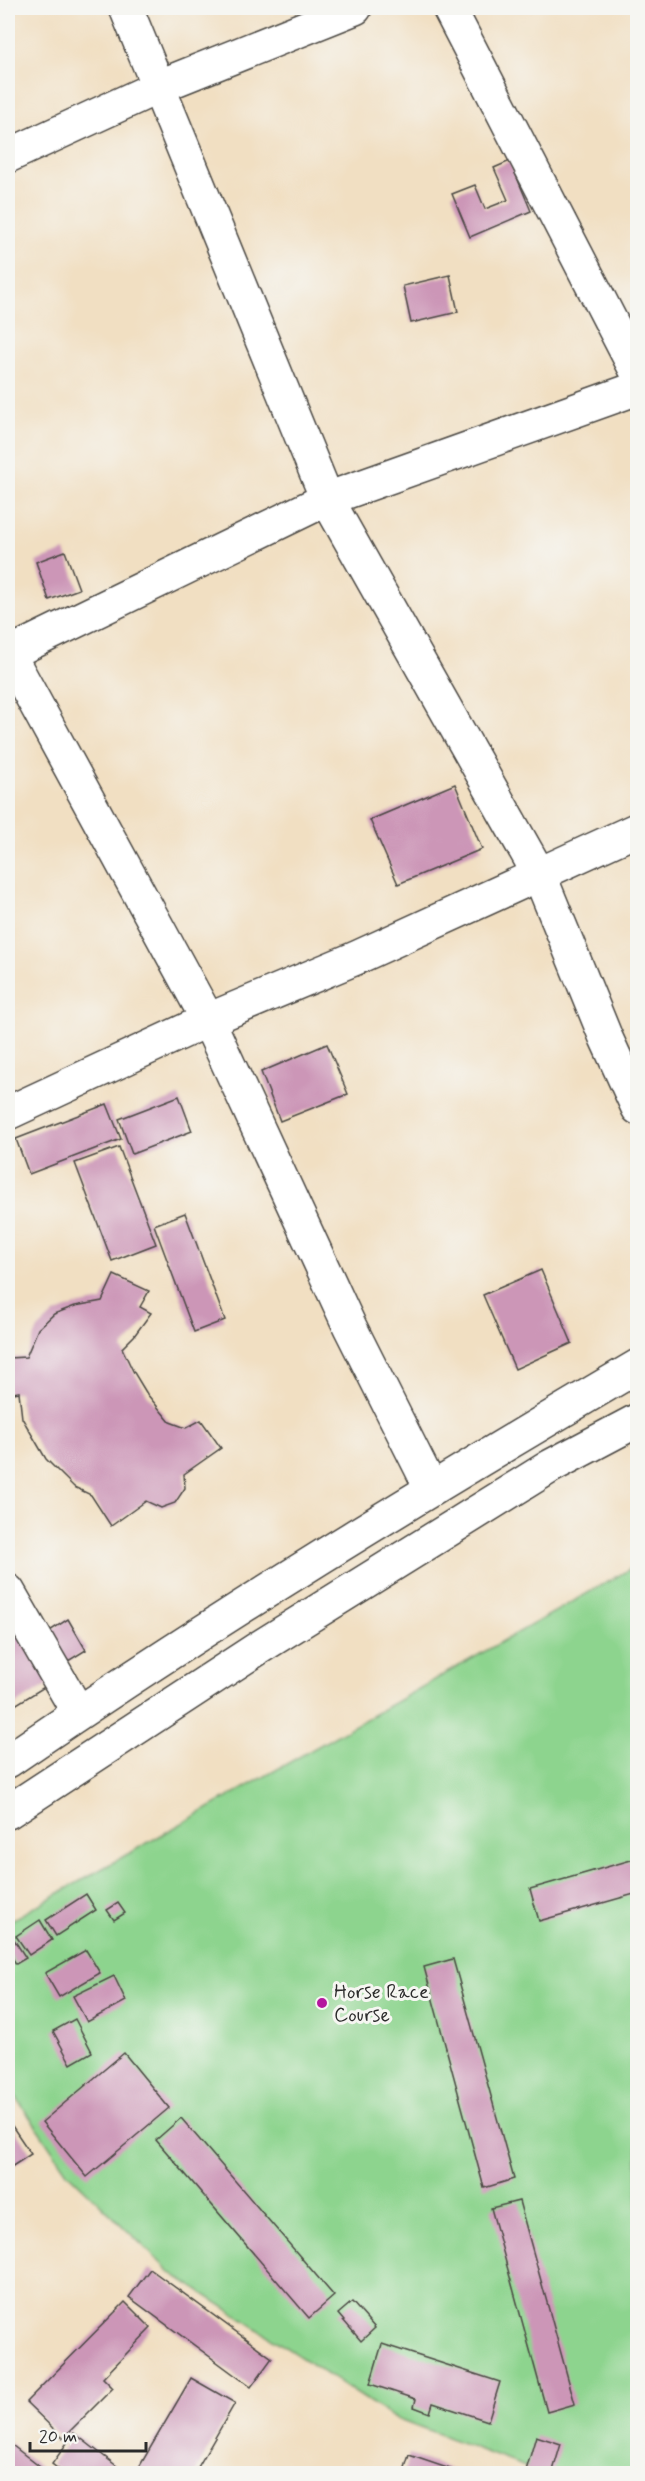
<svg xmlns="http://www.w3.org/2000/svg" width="645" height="2481" viewBox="0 0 645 2481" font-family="Mynerve,sans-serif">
  <rect width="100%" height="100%" fill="#f6f6f2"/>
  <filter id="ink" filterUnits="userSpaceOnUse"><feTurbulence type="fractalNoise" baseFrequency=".0167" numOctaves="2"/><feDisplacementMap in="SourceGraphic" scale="12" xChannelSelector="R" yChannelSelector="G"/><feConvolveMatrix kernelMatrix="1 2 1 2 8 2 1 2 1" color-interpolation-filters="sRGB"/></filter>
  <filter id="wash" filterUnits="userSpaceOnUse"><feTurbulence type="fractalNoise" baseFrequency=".008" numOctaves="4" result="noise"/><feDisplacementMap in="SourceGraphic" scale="24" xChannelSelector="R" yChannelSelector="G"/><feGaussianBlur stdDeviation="1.35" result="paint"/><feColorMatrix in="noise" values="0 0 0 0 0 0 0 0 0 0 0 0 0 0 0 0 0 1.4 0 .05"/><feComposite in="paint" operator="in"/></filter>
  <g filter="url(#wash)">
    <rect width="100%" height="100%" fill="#f1dfc2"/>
    <!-- green -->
    <polygon fill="#8dd48e" stroke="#5c805c" stroke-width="1.5" points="637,1565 637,2473 541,2473 391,2416 170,2272 67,2172 8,2085 8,1922"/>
    <g id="blocks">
      <!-- building -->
      <g fill="#cc96b7">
        <polygon points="510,161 531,211 470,237 452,194 475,185 485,209 508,200 494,168"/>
        <polygon points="450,275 458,312 411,323 403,286"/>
        <polygon points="65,551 79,589 49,600 36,562"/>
        <polygon points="455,784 482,849 398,884 370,820"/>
        <polygon points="327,1044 348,1094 280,1121 261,1072"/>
        <polygon points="179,1096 192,1131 132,1154 119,1119"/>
        <polygon points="107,1104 121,1139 29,1174 16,1139"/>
        <polygon points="119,1147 156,1244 112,1261 75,1163"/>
        <polygon points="185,1213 225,1320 194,1332 154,1225"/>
        <polygon points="541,1270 572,1343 515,1369 483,1295"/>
        <polygon points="114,1275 149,1291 140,1307 151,1313 134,1336 122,1348 133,1371 147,1394 170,1422 186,1428 201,1420 221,1448 184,1474 185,1488 175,1503 161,1508 146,1501 111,1526 91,1495 74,1487 46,1459 22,1418 19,1392 8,1394 8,1358 26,1357 38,1329 54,1314 75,1306 102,1301"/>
        <polygon points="8,1612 51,1683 12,1707 8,1698"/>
        <polygon points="68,1619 86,1650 60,1666 42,1636"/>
        <polygon points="638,1858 638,1893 539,1921 530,1889"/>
        <polygon points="86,1894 96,1910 56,1936 46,1920"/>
        <polygon points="118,1903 125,1913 114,1920 107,1910"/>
        <polygon points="40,1920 52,1940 29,1955 16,1936"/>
        <polygon points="13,1938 26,1958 16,1964 8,1951 8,1942"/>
        <polygon points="86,1950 100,1973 59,1997 45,1973"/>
        <polygon points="453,1959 514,2179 484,2188 424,1967"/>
        <polygon points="114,1976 126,2001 87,2022 73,1996"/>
        <polygon points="75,2019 92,2052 71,2064 53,2031"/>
        <polygon points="124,2053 169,2108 87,2177 42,2122"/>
        <polygon points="181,2118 334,2296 309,2318 156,2140"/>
        <polygon points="8,2120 31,2154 8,2169"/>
        <polygon points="519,2201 575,2404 547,2412 491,2208"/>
        <polygon points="150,2269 272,2358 251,2387 129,2297"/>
        <polygon points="125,2302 151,2328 103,2378 113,2388 63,2438 26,2402"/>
        <polygon points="352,2302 375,2328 361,2341 338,2314"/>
        <polygon points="382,2344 500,2382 488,2421 433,2403 430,2413 414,2407 416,2399 370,2384"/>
        <polygon points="191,2378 235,2403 194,2474 135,2474"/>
        <polygon points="74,2433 127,2474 65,2474 52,2464"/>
        <polygon points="536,2436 561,2444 552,2474 525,2474"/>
        <polygon points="8,2442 49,2474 8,2474"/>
        <polygon points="409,2455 462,2473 462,2474 403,2474"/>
      </g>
    </g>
  </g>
  <g filter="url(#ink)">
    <use href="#blocks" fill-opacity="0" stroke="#494642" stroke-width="1.5"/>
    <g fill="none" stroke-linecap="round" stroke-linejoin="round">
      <defs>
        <g id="minor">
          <polyline points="126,8 327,499 539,874 606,1038 638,1108"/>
          <polyline points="449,8 638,374"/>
          <polyline points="8,156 160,86 355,8"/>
          <polyline points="8,653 208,1020 350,1327 431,1488"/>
          <polyline points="8,654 327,499 638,388"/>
          <polyline points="8,1113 208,1020 356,958 638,829"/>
          <polyline points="8,1591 78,1712"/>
        </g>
        <g id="major">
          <path d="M8 1761C212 1621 424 1492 638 1366"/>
          <polyline points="8,1812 260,1647 551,1466 638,1420"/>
        </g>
      </defs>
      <!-- minor casing -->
      <use href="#minor" stroke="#494642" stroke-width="36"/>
      <!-- major casing -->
      <use href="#major" stroke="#494642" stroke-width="36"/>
      <!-- minor -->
      <use href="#minor" stroke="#fff" stroke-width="33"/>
      <!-- major -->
      <use href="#major" stroke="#fff" stroke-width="33"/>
    </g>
  </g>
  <!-- markers -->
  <circle fill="#b5179e" stroke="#f6f6f2" stroke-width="2" cx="322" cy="2003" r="6"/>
  <g text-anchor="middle" stroke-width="6" stroke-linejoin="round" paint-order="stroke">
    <!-- poi labels -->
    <g font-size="20" fill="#2b2b2b" stroke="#f6f6f2" text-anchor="start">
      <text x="334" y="1998">Horse Race<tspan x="334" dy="23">Course</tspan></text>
    </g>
  </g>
  <!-- margin -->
  <rect width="645" height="2481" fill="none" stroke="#f6f6f2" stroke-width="30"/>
  <!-- scale -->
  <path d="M30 2442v9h116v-9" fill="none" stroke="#2b2b2b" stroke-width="3"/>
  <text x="39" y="2442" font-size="18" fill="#2b2b2b" stroke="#f6f6f2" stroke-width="4.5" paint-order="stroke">20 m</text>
</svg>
